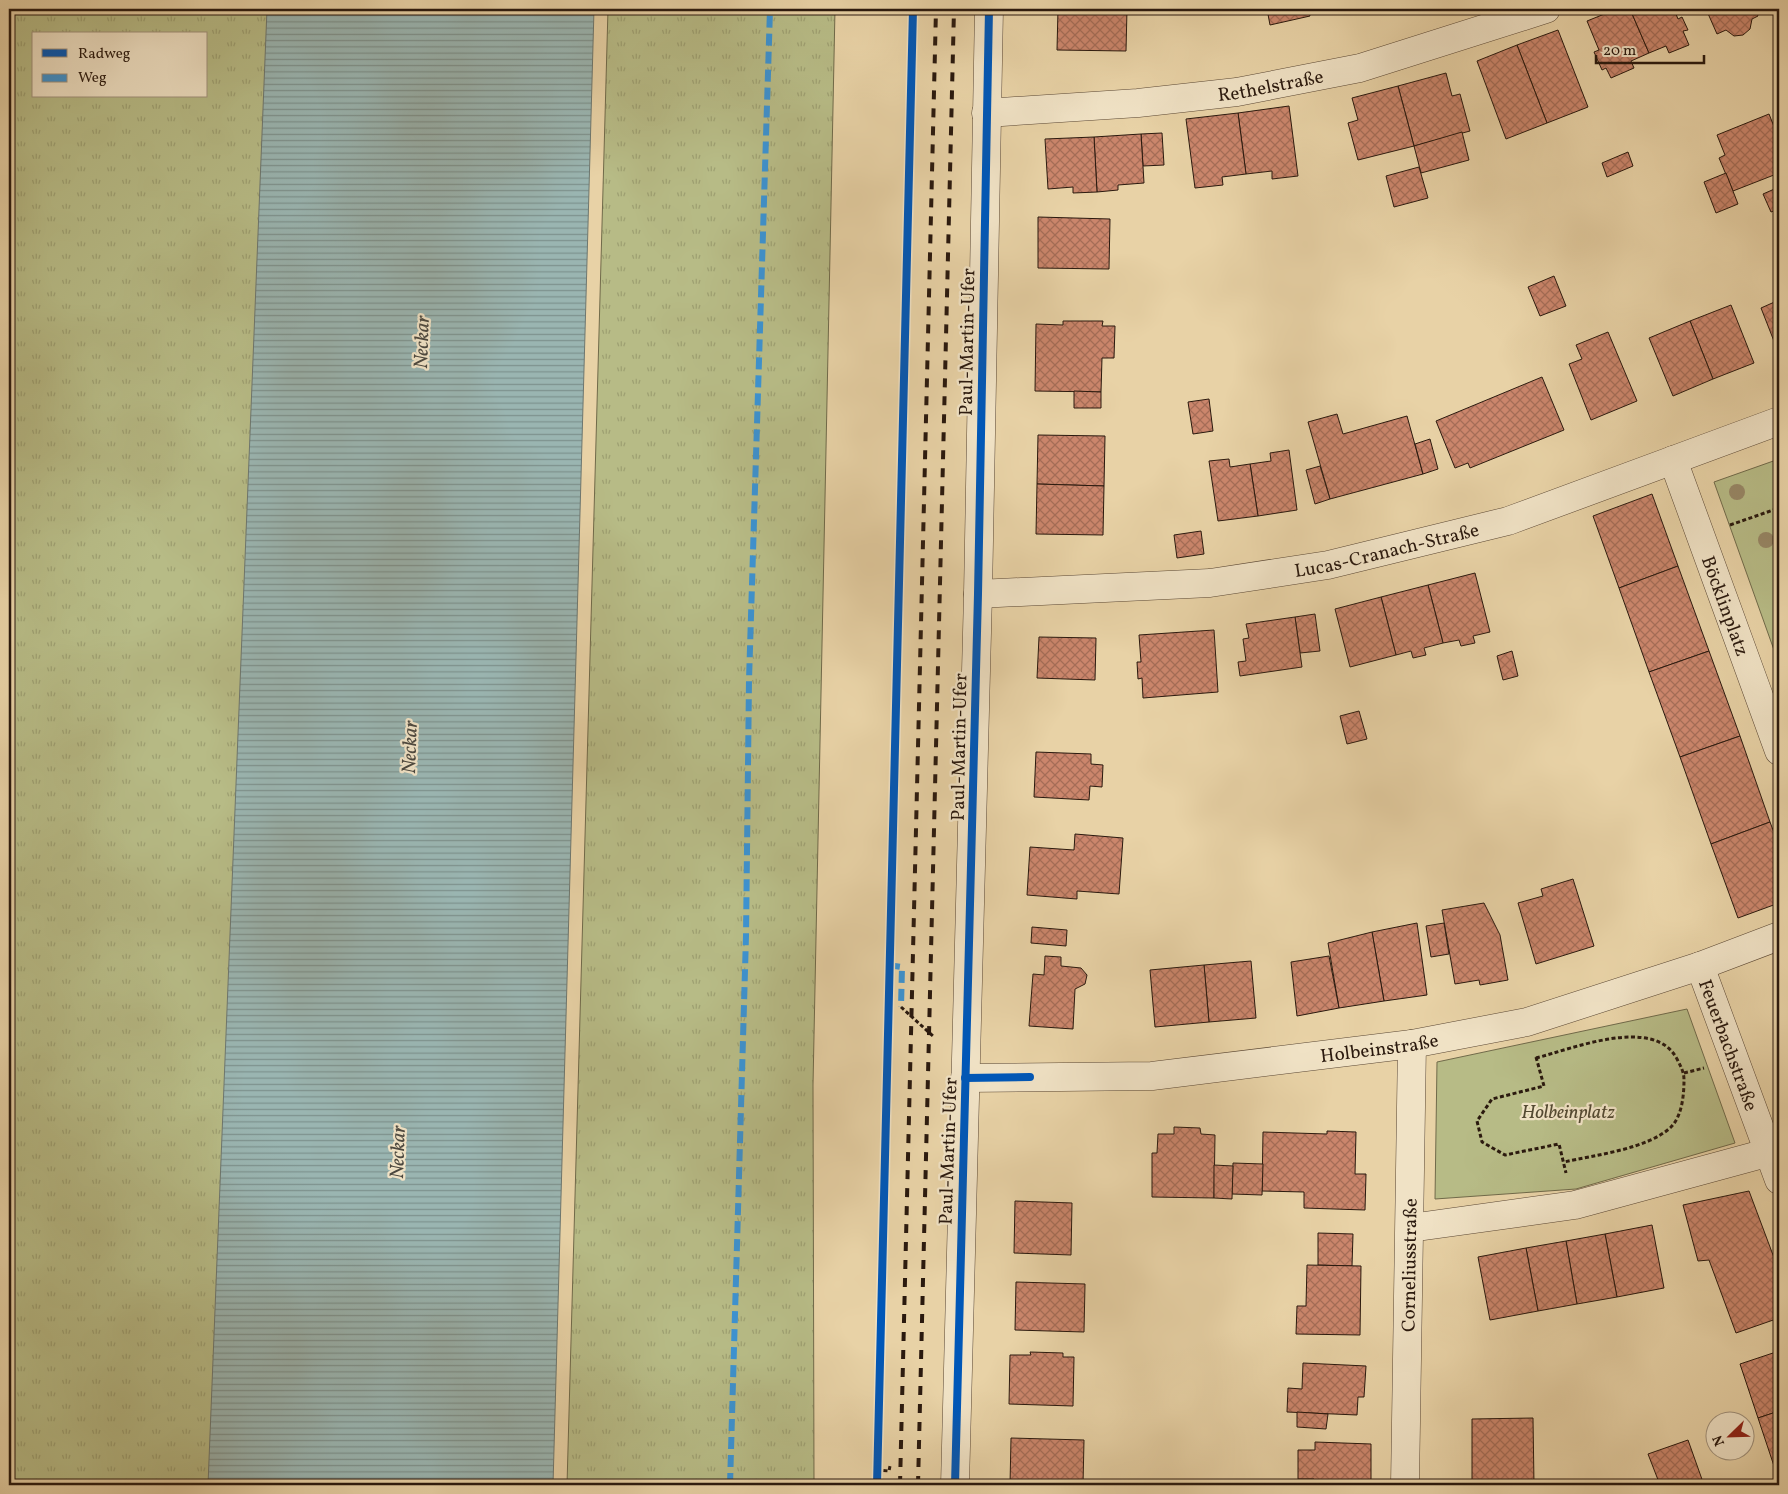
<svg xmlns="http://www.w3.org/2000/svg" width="1788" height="1494" viewBox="0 0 1788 1494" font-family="Vollkorn,serif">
  <defs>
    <pattern id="grass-tufts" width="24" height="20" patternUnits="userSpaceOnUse" patternTransform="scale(1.25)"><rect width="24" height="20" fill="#b7bb86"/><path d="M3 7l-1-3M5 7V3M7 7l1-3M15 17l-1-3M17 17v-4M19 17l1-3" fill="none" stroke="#9ea072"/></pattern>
    <pattern id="water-rules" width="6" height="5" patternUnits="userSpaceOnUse" patternTransform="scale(1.25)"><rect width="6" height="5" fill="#9ab5b1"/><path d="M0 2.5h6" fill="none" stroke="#7e928e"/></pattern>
    <pattern id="building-cross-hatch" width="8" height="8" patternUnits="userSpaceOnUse" patternTransform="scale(1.25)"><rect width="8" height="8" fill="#cb866c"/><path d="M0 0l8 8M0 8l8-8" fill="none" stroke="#a56d57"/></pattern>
  </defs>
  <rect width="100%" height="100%" fill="#e8d2a6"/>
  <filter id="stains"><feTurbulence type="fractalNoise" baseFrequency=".004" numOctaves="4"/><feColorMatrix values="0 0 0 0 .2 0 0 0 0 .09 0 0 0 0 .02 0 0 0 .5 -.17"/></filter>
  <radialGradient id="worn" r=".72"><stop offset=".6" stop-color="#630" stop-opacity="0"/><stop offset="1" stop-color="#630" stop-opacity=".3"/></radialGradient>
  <!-- grass -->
  <g fill="url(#grass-tufts)" stroke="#706a4a" fill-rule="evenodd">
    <path d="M9 9H277L223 1485H9ZM34 34H206V96H34Z"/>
    <polygon points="608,9 835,9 813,1085 814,1485 567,1485"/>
  </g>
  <!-- green -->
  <g fill="#b7bb86" stroke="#706a4a">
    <polygon points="1779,459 1779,664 1714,482"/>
    <polygon points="1687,1009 1735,1143 1576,1189 1435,1199 1437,1062"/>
  </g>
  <!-- water -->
  <polygon fill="url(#water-rules)" stroke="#6d7770" points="267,9 594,9 553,1485 208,1485"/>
  <!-- building -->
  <g fill="url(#building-cross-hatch)" stroke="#2a190e">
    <polygon points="1058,9 1127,9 1126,51 1057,50"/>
    <polygon points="1267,9 1308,9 1310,16 1270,25"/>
    <polygon points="1617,9 1630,9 1649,53 1631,61 1634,68 1611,78 1606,68 1602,70 1594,52 1599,50 1587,21"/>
    <polygon points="1630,9 1674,9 1678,19 1682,17 1688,30 1683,31 1689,45 1669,53 1666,46 1649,53"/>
    <polygon points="1706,9 1755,9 1758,16 1752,19 1750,29 1743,35 1734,36 1726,30 1717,34"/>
    <polygon points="1558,30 1588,107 1547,123 1517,45"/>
    <polygon points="1517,45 1547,123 1506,139 1477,61"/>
    <polygon points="1446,73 1452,96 1460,94 1470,131 1414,146 1398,86"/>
    <polygon points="1398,86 1414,146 1358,160 1348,123 1358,120 1352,98"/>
    <polygon points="1289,106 1298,176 1272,179 1272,171 1246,174 1238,113"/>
    <polygon points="1238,113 1246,174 1222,177 1223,185 1195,188 1186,119"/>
    <polygon points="1769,114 1779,139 1779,173 1733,191 1719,158 1725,155 1717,135"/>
    <polygon points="1462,132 1469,160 1421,173 1414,146"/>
    <polygon points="1162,133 1164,165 1143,166 1141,134"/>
    <polygon points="1141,134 1144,183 1118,185 1118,190 1097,192 1094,137"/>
    <polygon points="1094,137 1097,192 1073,193 1073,187 1048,189 1045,139"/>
    <polygon points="1628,152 1633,166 1607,177 1602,163"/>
    <polygon points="1419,167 1428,198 1394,207 1386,176"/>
    <polygon points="1726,173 1738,204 1716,213 1704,182"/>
    <polygon points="1779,187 1779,209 1771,212 1763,194"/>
    <polygon points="1038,217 1110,219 1109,269 1038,268"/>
    <polygon points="1554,276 1566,306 1540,316 1528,287"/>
    <polygon points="1779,300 1779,354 1761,308"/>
    <polygon points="1731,305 1754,363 1713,379 1690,321"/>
    <polygon points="1063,321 1103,321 1102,326 1115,326 1114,358 1102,358 1101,392 1035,391 1036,324 1063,325"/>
    <polygon points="1690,321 1713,379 1673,396 1649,338"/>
    <polygon points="1608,332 1637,401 1591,420 1569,364 1582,359 1576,345"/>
    <polygon points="1542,377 1564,430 1470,468 1468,463 1455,468 1436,421"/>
    <polygon points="1074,391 1101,392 1101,408 1074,408"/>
    <polygon points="1209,399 1213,431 1193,434 1188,402"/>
    <polygon points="1337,414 1343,434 1407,416 1423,474 1330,499 1308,422"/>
    <polygon points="1038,435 1105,436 1104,486 1037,484"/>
    <polygon points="1430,439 1438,469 1423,474 1415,444"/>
    <polygon points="1289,450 1297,510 1258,516 1250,464 1271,461 1270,453"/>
    <polygon points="1229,459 1230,467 1250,464 1258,516 1218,521 1209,461"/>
    <polygon points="1320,466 1330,499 1315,504 1306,470"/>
    <polygon points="1037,484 1104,486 1103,535 1036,534"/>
    <polygon points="1652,494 1678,566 1619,588 1593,516"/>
    <polygon points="1201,531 1204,554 1177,558 1174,535"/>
    <polygon points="1678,566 1709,651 1649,672 1619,588"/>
    <polygon points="1475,573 1490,632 1473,636 1475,643 1461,646 1459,640 1443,643 1428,585"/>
    <polygon points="1428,585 1443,643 1424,648 1426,655 1413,658 1411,651 1396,655 1381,597"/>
    <polygon points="1381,597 1396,655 1350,667 1335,609"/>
    <polygon points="1315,614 1320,651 1300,653 1295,617"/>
    <polygon points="1295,617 1302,667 1240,676 1238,662 1246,661 1243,639 1249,638 1246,624"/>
    <polygon points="1214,630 1218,692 1143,698 1142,678 1138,679 1137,662 1141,662 1139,635"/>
    <polygon points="1039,637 1096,638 1095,680 1037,678"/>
    <polygon points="1512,651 1518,676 1503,680 1497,656"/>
    <polygon points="1709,651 1740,736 1680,757 1649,672"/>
    <polygon points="1359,711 1367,739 1347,744 1340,716"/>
    <polygon points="1740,736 1770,822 1711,844 1680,757"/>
    <polygon points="1036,752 1091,754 1091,764 1103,765 1102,787 1090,786 1089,800 1034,797"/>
    <polygon points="1770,822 1779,846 1779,903 1738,918 1711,844"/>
    <polygon points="1075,834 1123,838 1119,894 1077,891 1077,899 1027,895 1030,847 1074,850"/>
    <polygon points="1573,879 1594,946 1536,964 1518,903 1543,896 1541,889"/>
    <polygon points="1484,903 1500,935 1508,980 1480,985 1479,980 1455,984 1442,910"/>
    <polygon points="1417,923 1427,995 1384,1001 1372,932"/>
    <polygon points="1444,923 1449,954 1431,957 1426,926"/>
    <polygon points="1032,927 1067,930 1066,946 1031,943"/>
    <polygon points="1372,932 1384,1001 1339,1008 1328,943"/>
    <polygon points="1045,956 1061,957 1061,966 1081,968 1087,975 1085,984 1075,989 1073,1029 1029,1026 1033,974 1044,975"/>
    <polygon points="1329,956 1339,1008 1297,1016 1291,962"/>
    <polygon points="1251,961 1256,1018 1209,1022 1204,965"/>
    <polygon points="1204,965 1209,1022 1155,1027 1150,970"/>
    <polygon points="1174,1127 1200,1128 1201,1134 1215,1135 1214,1198 1152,1197 1152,1153 1157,1153 1158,1134 1174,1134"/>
    <polygon points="1327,1131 1356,1132 1355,1174 1366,1174 1365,1210 1304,1208 1304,1192 1262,1191 1263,1132 1327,1134"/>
    <polygon points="1233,1163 1263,1164 1262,1195 1232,1194"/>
    <polygon points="1214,1165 1233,1166 1232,1199 1214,1198"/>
    <polygon points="1749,1191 1779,1271 1779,1318 1736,1333 1709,1260 1698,1261 1683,1205"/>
    <polygon points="1015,1201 1072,1203 1071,1255 1014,1253"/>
    <polygon points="1652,1225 1664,1288 1617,1297 1605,1234"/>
    <polygon points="1318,1233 1353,1234 1352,1266 1318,1265"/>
    <polygon points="1605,1234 1617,1297 1577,1304 1566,1241"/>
    <polygon points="1566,1241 1577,1304 1538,1311 1526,1248"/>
    <polygon points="1526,1248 1538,1311 1490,1320 1478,1257"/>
    <polygon points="1307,1265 1361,1266 1360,1335 1296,1334 1297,1306 1306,1306"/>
    <polygon points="1016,1282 1085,1284 1084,1332 1015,1330"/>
    <polygon points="1779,1351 1779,1411 1758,1418 1740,1364"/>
    <polygon points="1030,1352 1063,1353 1063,1357 1074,1357 1073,1406 1009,1404 1010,1355 1031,1355"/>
    <polygon points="1303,1363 1366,1366 1364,1397 1358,1397 1357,1415 1287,1412 1288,1388 1302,1389"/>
    <polygon points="1779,1411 1779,1471 1776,1472 1758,1418"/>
    <polygon points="1297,1412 1328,1414 1326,1429 1297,1427"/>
    <polygon points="1533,1418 1534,1485 1472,1485 1472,1419"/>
    <polygon points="1011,1438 1084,1440 1083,1485 1010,1485"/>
    <polygon points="1688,1440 1704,1485 1660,1485 1648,1454"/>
    <polygon points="1315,1442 1371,1444 1371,1485 1314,1485 1314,1479 1298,1479 1298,1450 1315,1450"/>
  </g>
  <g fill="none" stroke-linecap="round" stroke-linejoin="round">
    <defs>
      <g id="minor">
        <path id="s1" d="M986 113 1138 103 1237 92 1360 68 1546 9"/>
        <path id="s2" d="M1673 460 1779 751"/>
        <path id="s3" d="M978 594 1210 583 1328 565 1508 521 1779 421"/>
        <path id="s4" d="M1700 966 1779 1180"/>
        <path id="s5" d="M965 1078 1152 1076 1412 1044 1527 1022 1700 966 1779 936"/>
        <polyline points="1410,1228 1575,1205 1770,1152"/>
        <polyline points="955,1485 978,594 989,9"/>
        <path id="s6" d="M1405 1485 1412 1044"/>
      </g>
    </defs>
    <!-- minor casing -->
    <use href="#minor" stroke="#5a4734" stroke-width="29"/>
    <!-- path -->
    <g stroke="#2a190e" stroke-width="3" stroke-dasharray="4 2.5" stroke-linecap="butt">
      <polyline points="1730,525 1779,508"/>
      <polyline points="901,1007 934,1037"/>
      <polyline points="1536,1057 1544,1086 1492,1099 1477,1121 1482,1142 1505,1155 1559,1144 1566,1173"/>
      <path d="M1536 1058C1572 1049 1654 1015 1677 1059 1681 1067 1684 1072 1684 1080 1684 1095 1682 1116 1671 1127 1648 1149 1595 1155 1564 1162"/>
      <polyline points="1684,1073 1704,1068"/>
      <polyline points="877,1470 889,1471 890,1466"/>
    </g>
    <!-- minor -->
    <use href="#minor" stroke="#f0e2c5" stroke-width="28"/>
    <!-- rail -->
    <g stroke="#2a190e" stroke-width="4" stroke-dasharray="9 9" stroke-linecap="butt">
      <polyline points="900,1485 936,9"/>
      <polyline points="918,1485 954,9"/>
    </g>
    <!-- quiet -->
    <g stroke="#3c93d2" stroke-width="6" stroke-dasharray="12 6" stroke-linecap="butt">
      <polyline points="888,965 902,967 901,1007"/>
      <polyline points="730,1485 746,936 749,680 770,9"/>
    </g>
    <defs>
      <g id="cycleway">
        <polyline points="965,1078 1030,1077"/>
        <polyline points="877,1485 913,9"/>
        <polyline points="955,1485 978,594 989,9"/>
      </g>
    </defs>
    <!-- cycleway casing -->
    <use href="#cycleway" stroke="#f0e2c5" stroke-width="11"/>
    <!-- cycleway -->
    <use href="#cycleway" stroke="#0057b8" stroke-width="8"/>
  </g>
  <!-- trees -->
  <g fill="#978766">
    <circle cx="1737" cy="492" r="8"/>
    <circle cx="1766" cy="540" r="8"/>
  </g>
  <g text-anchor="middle" stroke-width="4.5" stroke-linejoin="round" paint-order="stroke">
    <!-- street labels -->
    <g font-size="19" fill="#2a190e" stroke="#f0e2c5">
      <text dy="7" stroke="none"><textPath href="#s1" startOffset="286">Rethelstraße</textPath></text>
      <text transform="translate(966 342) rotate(-89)" y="7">Paul-Martin-Ufer</text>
      <text dy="7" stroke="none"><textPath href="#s3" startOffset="412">Lucas-Cranach-Straße</textPath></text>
      <text dy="7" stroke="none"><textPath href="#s2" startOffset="155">Böcklinplatz</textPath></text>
      <text transform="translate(958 747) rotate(-89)" y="7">Paul-Martin-Ufer</text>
      <text dy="7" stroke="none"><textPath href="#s4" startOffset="84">Feuerbachstraße</textPath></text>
      <text dy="7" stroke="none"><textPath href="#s5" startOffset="416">Holbeinstraße</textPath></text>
      <text transform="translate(947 1151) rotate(-88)" y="7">Paul-Martin-Ufer</text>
      <text dy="7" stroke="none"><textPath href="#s6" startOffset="220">Corneliusstraße</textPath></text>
    </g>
    <!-- park labels -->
    <g font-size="19" font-style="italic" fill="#544a32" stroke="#f0e2c5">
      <text x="1568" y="1118">Holbeinplatz</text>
    </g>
    <!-- water labels -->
    <g font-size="20" font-style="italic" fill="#4c483f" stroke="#f0e2c5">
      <text transform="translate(421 342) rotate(-88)" y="7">Neckar</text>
      <text transform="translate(409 747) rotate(-88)" y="7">Neckar</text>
      <text transform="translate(397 1152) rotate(-88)" y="7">Neckar</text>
    </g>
  </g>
  <!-- margin -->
  <rect width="1788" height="1494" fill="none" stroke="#e8d2a6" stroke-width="30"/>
  <rect x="10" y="10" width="1768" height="1474" fill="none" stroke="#2a190e" stroke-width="2.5"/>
  <rect x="15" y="15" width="1758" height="1464" fill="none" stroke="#2a190e"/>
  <!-- legend -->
  <rect x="32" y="32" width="175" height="65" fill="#f0e2c5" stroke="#a1927c"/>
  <rect x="42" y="49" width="25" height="8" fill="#0057b8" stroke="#a1927c"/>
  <text x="78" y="58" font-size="15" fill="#2a190e">Radweg</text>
  <rect x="42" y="74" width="25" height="8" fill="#3c93d2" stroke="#a1927c"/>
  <text x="78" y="82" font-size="15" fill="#2a190e">Weg</text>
  <!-- north arrow -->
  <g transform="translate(1730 1436) rotate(247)"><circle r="24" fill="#f0e2c5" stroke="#a1927c"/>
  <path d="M0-4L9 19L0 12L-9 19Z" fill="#8f2418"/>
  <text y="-8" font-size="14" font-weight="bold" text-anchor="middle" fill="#2a190e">N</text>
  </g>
  <!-- scale -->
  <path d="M1596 55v8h108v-8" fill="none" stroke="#2a190e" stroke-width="2.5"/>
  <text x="1603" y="55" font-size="15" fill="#2a190e" stroke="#f0e2c5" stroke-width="4" paint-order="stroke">20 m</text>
  <rect width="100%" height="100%" filter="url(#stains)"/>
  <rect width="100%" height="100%" fill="url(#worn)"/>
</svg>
